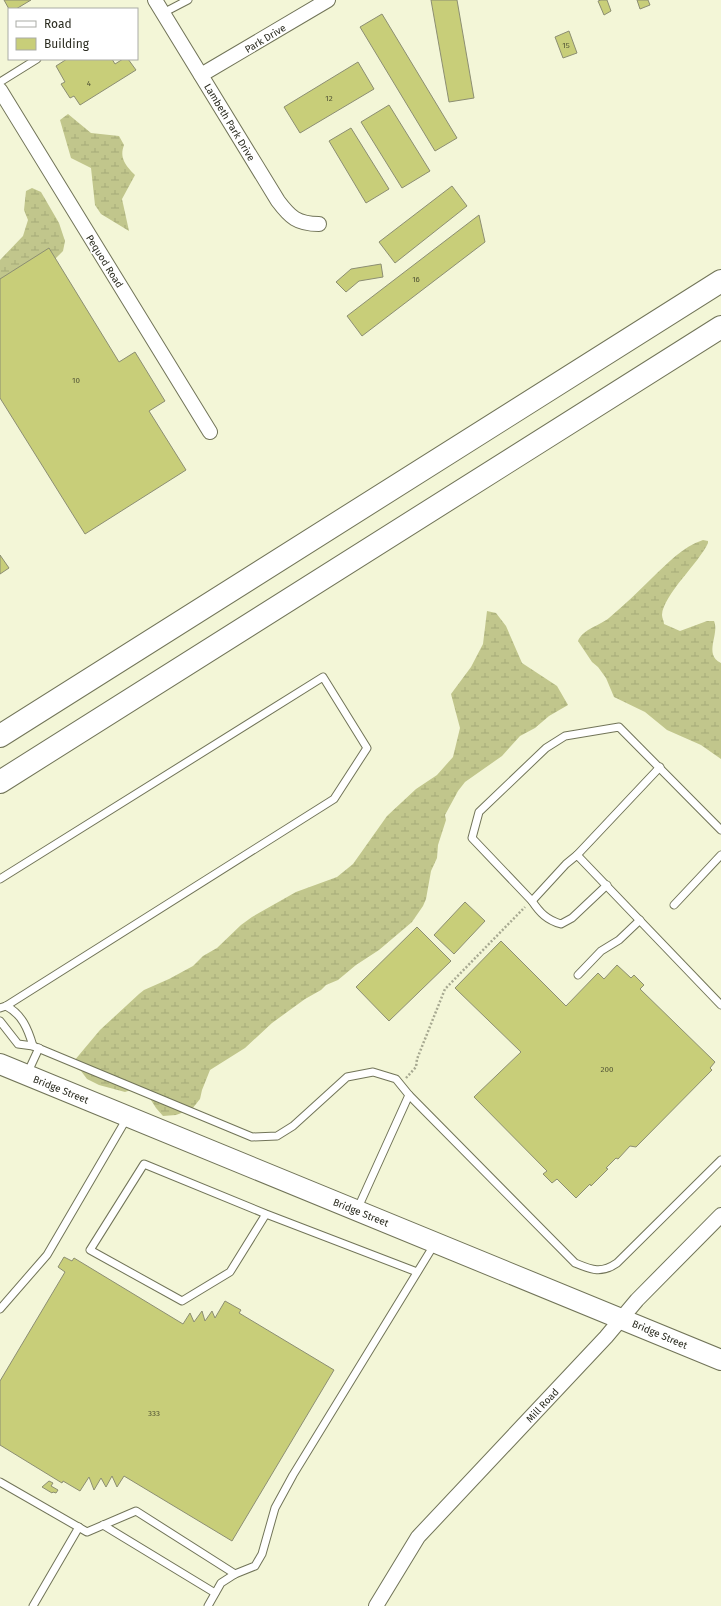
<svg xmlns="http://www.w3.org/2000/svg" width="721" height="1606" viewBox="0 0 721 1606" font-family="'Fira Sans',sans-serif">
  <defs>
    <pattern id="wetland-marsh" width="20" height="14" patternUnits="userSpaceOnUse"><rect width="20" height="14" fill="#c1c68c"/><path d="M1 5h8M5 5V1M11 12h8M15 12V8" fill="none" stroke="#a6aa78"/></pattern>
  </defs>
  <rect width="100%" height="100%" fill="#f3f6d7"/>
  <!-- wetland -->
  <g fill="url(#wetland-marsh)">
    <path d="M68 114 91 133 119 136 124 145C119 158 126 166 135 175L122 199 129 231 101 214 95 205 91 168 71 158 60 120Z"/>
    <polygon points="32,188 41,192 59,223 65,241 63,251 52,262 0,299 0,260 23,236 28,220 24,210 26,191"/>
    <path d="M703 540 708 541V543C699 563 663 595 662 615 662 618 664 621 664 624L680 631 707 621H714C720 634 703 654 721 663V759L701 745 667 730 645 712 614 697 606 678 598 667 592 662 578 641C583 629 599 626 609 618 624 605 638 592 652 578 668 563 682 547 703 540Z"/>
    <polygon points="487,611 496,613 506,626 522,663 557,686 568,705 549,716 535,728 520,736 502,756 465,782 458,791 445,815 446,820 438,845 437,858 431,871 426,899 423,906 412,922 379,950 356,965 338,980 326,985 321,990 305,999 272,1023 245,1048 210,1070 202,1090 200,1099 192,1109 176,1115 163,1116 156,1108 149,1097 131,1090 125,1092 99,1085 87,1079 81,1071 77,1069 74,1061 100,1030 139,994 144,990 169,979 193,966 203,956 217,948 241,925 252,917 296,892 337,877 353,864 387,816 416,789 437,775 453,757 460,728 451,694 471,667 483,644"/>
  </g>
  <!-- building -->
  <g fill="#c8ce79" stroke="#8c8e72">
    <polygon points="4,0 31,0 16,9 9,9"/>
    <polygon points="431,0 457,0 474,98 449,102"/>
    <polygon points="601,0 607,0 611,11 604,15 598,1"/>
    <polygon points="637,0 648,0 650,5 640,9"/>
    <polygon points="382,14 457,138 435,151 360,27"/>
    <polygon points="569,31 577,53 563,58 555,37"/>
    <polygon points="67,59 112,59 115,64 123,59 128,59 136,70 80,105 74,96 70,98 61,84 65,82 56,66"/>
    <polygon points="358,62 374,89 300,133 284,107"/>
    <polygon points="389,105 430,171 402,188 361,122"/>
    <polygon points="351,128 389,189 366,203 329,141"/>
    <polygon points="452,186 467,206 395,263 379,242"/>
    <polygon points="479,215 485,242 362,336 347,316"/>
    <polygon points="49,248 119,362 135,352 165,401 149,411 186,470 85,534 0,398 0,279"/>
    <polygon points="381,264 383,277 359,281 346,292 336,282 351,269"/>
    <polygon points="0,555 9,568 0,574"/>
    <polygon points="465,902 485,921 454,954 434,935"/>
    <polygon points="417,927 451,961 389,1021 356,987"/>
    <polygon points="501,941 566,1006 598,973 604,979 617,965 631,978 634,975 644,985 640,989 715,1062 710,1068 712,1070 636,1147 630,1146 618,1159 616,1158 606,1168 608,1169 591,1186 590,1184 576,1198 557,1179 552,1183 543,1174 547,1171 474,1097 521,1052 455,988"/>
    <polygon points="64,1257 72,1261 74,1258 183,1324 190,1313 194,1322 202,1311 205,1321 212,1311 215,1318 225,1301 241,1310 239,1313 334,1370 232,1541 124,1476 117,1487 112,1476 106,1487 101,1478 94,1490 89,1477 80,1491 63,1481 62,1483 0,1445 0,1381 65,1272 58,1267"/>
    <polygon points="49,1481 53,1483 51,1486 58,1490 56,1493 53,1492 52,1493 42,1487"/>
  </g>
  <g fill="none" stroke-linecap="round" stroke-linejoin="round">
    <defs>
      <g id="lane">
        <polyline points="163,13 188,0"/>
        <polyline points="0,82 37,59"/>
        <polyline points="721,830 619,727 565,736 546,748 479,812 472,838 532,901 566,864 577,855 721,1005"/>
        <polyline points="577,855 660,767"/>
        <polyline points="0,879 323,677 367,748 334,799 6,1006 0,1008"/>
        <path d="M532 901C540 913 547 920 561 924L572 918 607 885"/>
        <polyline points="674,905 721,855"/>
        <polyline points="578,975 601,951 619,940 640,920"/>
        <path d="M6 1006C22 1014 28 1029 33 1046"/>
        <polyline points="0,1021 18,1044 33,1046 252,1137 277,1136 293,1126 347,1077 373,1072 396,1079 409,1095"/>
        <polyline points="27,1074 39,1048"/>
        <path d="M357 1210 409 1095 575 1263C592 1270 601 1274 617 1263L721 1160"/>
        <polyline points="266,1214 230,1272 182,1301 90,1250 144,1164 266,1214 417,1272"/>
        <polyline points="0,1309 47,1255 127,1118"/>
        <polyline points="0,1482 87,1532 136,1511 235,1574"/>
        <polyline points="103,1525 215,1593"/>
        <polyline points="33,1606 79,1527"/>
        <polyline points="208,1606 221,1583 235,1574 255,1566 262,1554 275,1508 293,1475 434,1245"/>
      </g>
      <g id="street">
        <path d="M155 0 278 201C290 217 297 224 319 224"/>
        <polyline points="201,75 328,0"/>
        <polyline points="0,90 210,432"/>
        <polyline points="376,1606 418,1537 606,1337 637,1300 721,1215"/>
      </g>
      <polyline id="secondary" points="0,1064 721,1360"/>
      <g id="highway">
        <polyline points="0,736 721,281"/>
        <polyline points="0,782 721,327"/>
      </g>
    </defs>
    <!-- lane casing -->
    <use href="#lane" stroke="#717458" stroke-width="9"/>
    <!-- street casing -->
    <use href="#street" stroke="#717458" stroke-width="16"/>
    <!-- secondary casing -->
    <use href="#secondary" stroke="#717458" stroke-width="22"/>
    <!-- highway casing -->
    <use href="#highway" stroke="#717458" stroke-width="24"/>
    <!-- path -->
    <polyline stroke="#a7a991" stroke-width="2.5" stroke-dasharray="2 2" stroke-linecap="butt" points="406,1078 416,1067 417,1059 445,989 525,907"/>
    <!-- lane -->
    <use href="#lane" stroke="#fff" stroke-width="7"/>
    <!-- street -->
    <use href="#street" stroke="#fff" stroke-width="14"/>
    <!-- secondary -->
    <use href="#secondary" stroke="#fff" stroke-width="20"/>
    <!-- highway -->
    <use href="#highway" stroke="#fff" stroke-width="22"/>
  </g>
  <g text-anchor="middle" stroke-width="3.5" stroke-linejoin="round" paint-order="stroke">
    <!-- number labels -->
    <g font-size="8" fill="#525436">
      <text x="566" y="48">15</text>
      <text x="89" y="86">4</text>
      <text x="329" y="101">12</text>
      <text x="416" y="282">16</text>
      <text x="76" y="383">10</text>
      <text x="607" y="1072">200</text>
      <text x="154" y="1416">333</text>
    </g>
    <!-- street labels -->
    <g font-size="10" fill="#2b2c20" stroke="#fff">
      <text transform="translate(265 38) rotate(-31)" y="4">Park Drive</text>
      <text transform="translate(230 122) rotate(59)" y="4">Lambeth Park Drive</text>
      <text transform="translate(105 261) rotate(58)" y="4">Pequod Road</text>
      <text transform="translate(61 1089) rotate(22)" y="4">Bridge Street</text>
      <text transform="translate(361 1212) rotate(22)" y="4">Bridge Street</text>
      <text transform="translate(660 1334) rotate(23)" y="4">Bridge Street</text>
      <text transform="translate(542 1405) rotate(-47)" y="4">Mill Road</text>
    </g>
  </g>
  <!-- legend -->
  <rect x="8" y="8" width="130" height="52" fill="#ffffff" stroke="#aaaba6"/>
  <rect x="16" y="21" width="20" height="6" fill="#ffffff" stroke="#aaaba6"/>
  <text x="44" y="28" font-size="12" fill="#2b2c20">Road</text>
  <rect x="16" y="38" width="20" height="12" fill="#c8ce79" stroke="#aaaba6"/>
  <text x="44" y="48" font-size="12" fill="#2b2c20">Building</text>
</svg>
